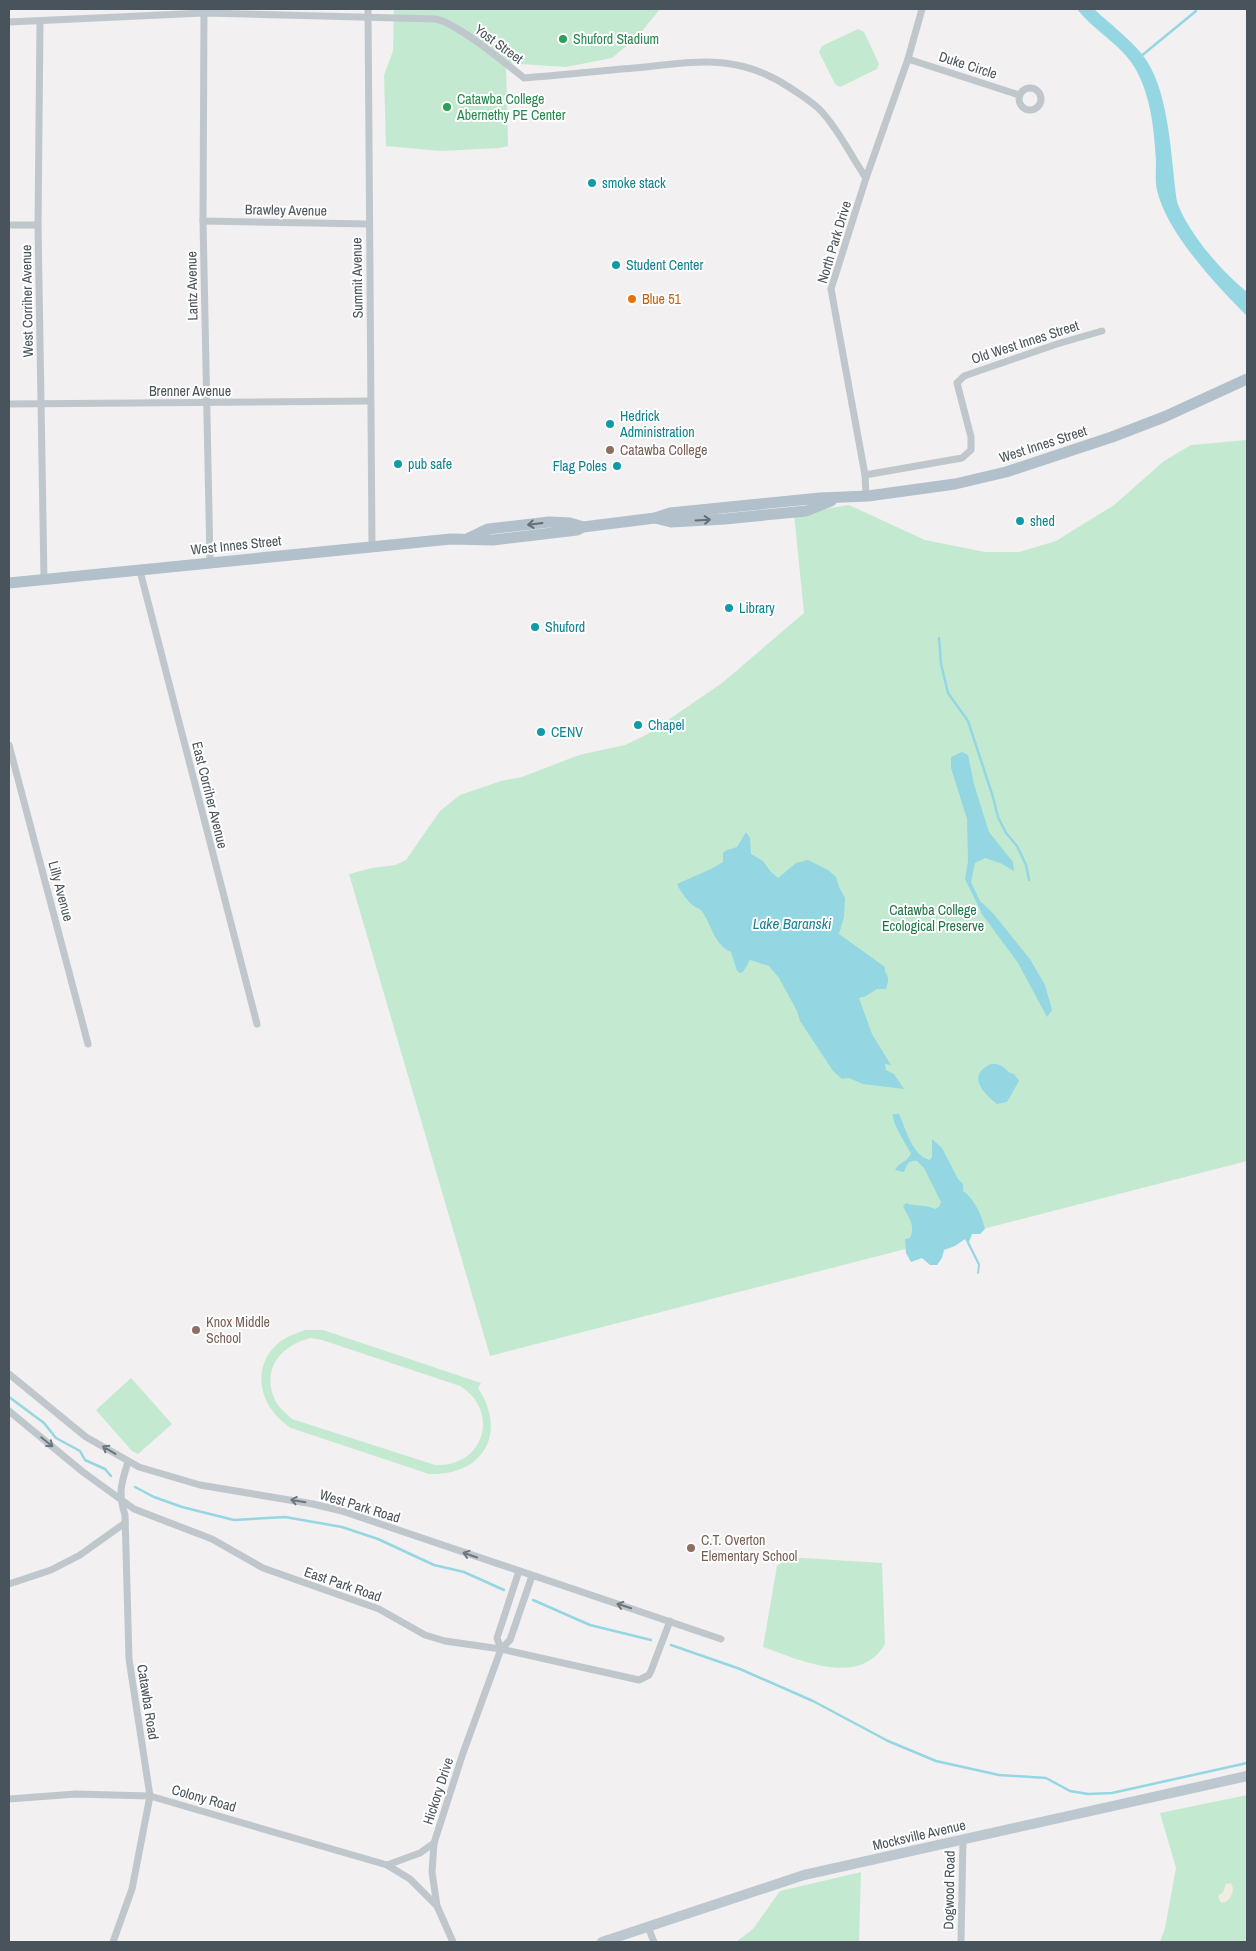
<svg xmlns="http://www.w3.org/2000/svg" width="1256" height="1951" viewBox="0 0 1256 1951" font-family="'Archivo Narrow',sans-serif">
  <rect width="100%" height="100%" fill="#f2f0f0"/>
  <!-- green -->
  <g fill="#c3ead0" fill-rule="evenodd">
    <polygon points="394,9 660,9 638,36 612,58 566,67 506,63 508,146 500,148 441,151 386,146 384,75 393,51"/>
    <polygon points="858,29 864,32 879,64 877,69 840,87 835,84 819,52 822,46"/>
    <polygon points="1247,440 1247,1161 490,1356 349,874 372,868 395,865 406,860 440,811 460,795 501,781 522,777 579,755 625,745 646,735 722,683 804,613 794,514 849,505 925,540 985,552 1019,552 1056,541 1114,505 1164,461 1191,445"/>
    <path d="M305 1330H323L481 1383 478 1388C508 1433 483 1476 429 1474L291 1428C260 1409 248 1366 281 1341 288 1336 297 1333 305 1330ZM311 1338 322 1340 460 1386C501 1411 484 1468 435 1465L292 1419C286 1413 280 1409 276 1402 260 1371 280 1345 311 1338Z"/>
    <polygon points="131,1378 172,1424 138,1454 132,1451 96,1410"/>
    <path d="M788 1557 882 1563 885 1644C860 1688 800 1660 763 1647L777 1566Z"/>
    <polygon points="1247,1795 1247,1942 1160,1942 1165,1928 1176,1868 1160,1813"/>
    <polygon points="861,1872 859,1942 736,1942 753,1929 780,1891"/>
  </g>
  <!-- sand -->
  <path fill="#f1ece2" d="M1231 1883 1233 1888C1232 1895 1230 1902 1221 1903L1218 1896 1223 1892 1226 1884Z"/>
  <!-- water -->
  <g fill="#95d6e3">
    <path d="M1077 9H1094C1110 24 1138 45 1148 63 1170 99 1171 160 1177 202 1188 233 1222 272 1247 292V316C1217 286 1166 232 1157 190 1155 181 1156 170 1156 160 1154 129 1151 96 1135 68 1121 44 1094 31 1077 9Z"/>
    <polygon points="962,752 968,755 974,784 989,832 1013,862 1014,871 1000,863 985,858 975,863 971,882 980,901 992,912 1030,959 1045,985 1052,1010 1047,1017 1018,963 982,914 965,879 968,861 967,819 951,768 951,757"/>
    <path d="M746 832 750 838 751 854 763 861 771 872 778 878 796 863 808 860 828 870 836 877 839 887 845 898 844 917 839 934 885 967V972C890 978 888 982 886 989H877L866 996 859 998 872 1034 891 1065 885 1064 886 1070 894 1074 904 1089 863 1084 849 1078 842 1079 833 1071 800 1021 797 1011 779 978 769 966 750 960 743 972 740 973 737 971 731 952C714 945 711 923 701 910 699 908 696 908 694 906 689 903 679 890 677 884L711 869 723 862V853L727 850 737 847Z"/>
    <path d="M991 1064C1005 1063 1005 1072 1014 1074L1019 1081 1007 1102 997 1104C983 1093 966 1075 991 1064Z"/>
    <path d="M893 1114H899C906 1129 912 1156 930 1160L932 1157V1139L942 1148 958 1179 963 1184V1191C974 1198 982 1216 985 1229L980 1234H972L969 1242 980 1264 979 1273 977 1274 978 1265 965 1239 955 1246 944 1250 942 1258 937 1265H930L922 1258 911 1262 906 1253 905 1239 910 1238C916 1225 908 1217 903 1206L906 1203C917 1207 925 1204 935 1209L939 1207 941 1202 924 1168 917 1161C908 1160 907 1165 904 1172L895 1170C899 1162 908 1162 911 1153 906 1145 891 1121 893 1114Z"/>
  </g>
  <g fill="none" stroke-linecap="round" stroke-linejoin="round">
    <!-- stream -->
    <g stroke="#95d6e3" stroke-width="2.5">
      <polyline points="1140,57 1196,11"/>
      <polyline points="939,638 941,664 948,693 968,721 993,797 998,817 1006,833 1017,846 1026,865 1029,880"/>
      <polyline points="9,1397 44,1423 56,1438 80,1451 85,1460 105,1469 111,1476"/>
      <polyline points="135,1487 154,1497 182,1507 234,1520 285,1517 342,1527 378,1539 434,1565 464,1572 504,1590"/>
      <polyline points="533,1600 590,1625 651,1640"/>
      <polyline points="671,1645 740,1669 813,1701 888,1741 936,1761 999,1775 1046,1778 1070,1791 1088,1794 1112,1793 1247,1763"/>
    </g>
    <!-- street -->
    <g stroke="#bfc7cd" stroke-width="7">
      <polyline points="368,9 372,547"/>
      <polyline points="204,10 203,221 210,562"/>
      <path d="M9 22 204 13 436 19C458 24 505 63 524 78 561 75 598 71 634 68 695 62 738 52 792 89 802 96 814 103 822 112 840 132 851 156 866 178"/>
      <polyline points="40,22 38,225 44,580"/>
      <polyline points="908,59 1019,95"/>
      <circle cx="1030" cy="99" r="11"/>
      <polyline points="203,221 369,224"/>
      <polyline points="9,225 38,225"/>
      <polyline points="9,404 370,401"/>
      <polyline points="865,475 962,458 971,450 971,437 957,383 964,376 1057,344 1102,331"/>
      <polyline points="866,496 865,475 831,289 866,178 908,59 922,9"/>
      <polyline points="140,571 257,1024"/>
      <polyline points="9,745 88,1044"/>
      <polyline points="9,1374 86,1437 139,1467 200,1485 313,1504 342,1511 721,1639"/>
      <polyline points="9,1411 83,1472 134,1509 212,1539 263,1568 379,1609 425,1635 445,1641 501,1649 639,1680 649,1675 651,1671 670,1621"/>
      <polyline points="519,1571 497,1638 501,1649 510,1640 532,1576"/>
      <polyline points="9,1584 51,1570 80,1555 125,1523"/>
      <polyline points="9,1799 76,1794 150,1796 387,1865 410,1879 437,1906"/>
      <polyline points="387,1865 420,1853 434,1843"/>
      <polyline points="648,1927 654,1942"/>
      <path d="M113 1942 132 1889 150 1796 129 1659 125 1515C118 1493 121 1484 128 1462"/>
      <polyline points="453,1942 437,1906 432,1872 434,1843 463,1753 501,1649"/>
      <polyline points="961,1942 963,1839"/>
    </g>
    <!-- secondary -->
    <polyline stroke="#bdc7cf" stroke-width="10" points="602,1942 804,1875 1247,1776"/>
    <!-- primary -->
    <g stroke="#b2c0cb" stroke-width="11">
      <polyline points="655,518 671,522 725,519 806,511 831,501"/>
      <polyline points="469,538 488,529 549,522 570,523 583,527"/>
      <polyline points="9,583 451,539 493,540 577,530 583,527 655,518 670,513 820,498 868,496 955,484 1006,472 1112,437 1164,417 1247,379"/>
    </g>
  </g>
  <!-- one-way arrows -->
  <defs><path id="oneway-shaft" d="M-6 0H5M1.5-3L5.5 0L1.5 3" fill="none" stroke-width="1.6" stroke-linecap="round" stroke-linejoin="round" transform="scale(1.25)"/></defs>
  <g stroke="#636e77">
    <use href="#oneway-shaft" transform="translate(703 520) rotate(-3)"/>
    <use href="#oneway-shaft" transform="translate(535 524) rotate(173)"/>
  </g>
  <g stroke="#6c767d">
    <use href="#oneway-shaft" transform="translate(47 1442) rotate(39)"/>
    <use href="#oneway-shaft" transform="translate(109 1450) rotate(-149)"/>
    <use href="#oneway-shaft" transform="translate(298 1501) rotate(-170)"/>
    <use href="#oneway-shaft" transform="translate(470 1555) rotate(-161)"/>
    <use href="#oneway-shaft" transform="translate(624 1606) rotate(-162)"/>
  </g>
  <!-- markers -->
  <g fill="#2e9e5b" stroke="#fff" stroke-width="2">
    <circle cx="563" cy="39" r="5"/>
    <circle cx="447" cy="107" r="5"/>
  </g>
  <g fill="#0f9aa8" stroke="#fff" stroke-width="2">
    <circle cx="592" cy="183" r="5"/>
    <circle cx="616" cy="265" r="5"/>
    <circle cx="610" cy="424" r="5"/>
    <circle cx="398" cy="464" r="5"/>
    <circle cx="617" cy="466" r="5"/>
    <circle cx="1020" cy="521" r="5"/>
    <circle cx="729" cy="608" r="5"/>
    <circle cx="535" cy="627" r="5"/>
    <circle cx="638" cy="725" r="5"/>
    <circle cx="541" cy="732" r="5"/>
  </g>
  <circle fill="#e8710a" stroke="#fff" stroke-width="2" cx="632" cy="299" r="5"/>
  <g fill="#8d6e63" stroke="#fff" stroke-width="2">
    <circle cx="610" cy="450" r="5"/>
    <circle cx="196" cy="1330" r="5"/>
    <circle cx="691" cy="1548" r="5"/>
  </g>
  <g text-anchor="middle" stroke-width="4" stroke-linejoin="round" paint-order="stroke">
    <!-- leisure labels -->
    <g font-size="14" fill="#27864d" stroke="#fff" text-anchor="start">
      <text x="573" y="44">Shuford Stadium</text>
      <text x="457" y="104">Catawba College<tspan x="457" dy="16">Abernethy PE Center</tspan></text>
    </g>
    <!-- street labels -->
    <g font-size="14" fill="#49535b" stroke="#fff">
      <text transform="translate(499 44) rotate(36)" y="5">Yost Street</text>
      <text transform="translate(968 65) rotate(18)" y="5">Duke Circle</text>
      <text transform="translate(286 210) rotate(1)" y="5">Brawley Avenue</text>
      <text transform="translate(834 242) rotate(-73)" y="5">North Park Drive</text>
      <text transform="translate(357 278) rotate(-91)" y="5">Summit Avenue</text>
      <text transform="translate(192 286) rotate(-91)" y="5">Lantz Avenue</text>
      <text transform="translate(27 301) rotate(-91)" y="5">West Corriher Avenue</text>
      <text transform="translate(1025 342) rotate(-18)" y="5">Old West Innes Street</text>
      <text x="190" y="396">Brenner Avenue</text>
      <text transform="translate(1043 444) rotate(-18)" y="5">West Innes Street</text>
      <text transform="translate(236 545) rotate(-6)" y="5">West Innes Street</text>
      <text transform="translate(210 795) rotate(76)" y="5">East Corriher Avenue</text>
      <text transform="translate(61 891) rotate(75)" y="5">Lilly Avenue</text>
      <text transform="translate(360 1506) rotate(17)" y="5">West Park Road</text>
      <text transform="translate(343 1584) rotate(19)" y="5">East Park Road</text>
      <text transform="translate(148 1702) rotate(81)" y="5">Catawba Road</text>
      <text transform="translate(438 1791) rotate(-72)" y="5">Hickory Drive</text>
      <text transform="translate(204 1798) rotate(16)" y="5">Colony Road</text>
      <text transform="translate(919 1835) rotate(-13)" y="5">Mocksville Avenue</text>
      <text transform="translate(949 1890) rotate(-89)" y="5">Dogwood Road</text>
    </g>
    <!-- culture labels -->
    <g font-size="14" fill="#0d838f" stroke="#fff" text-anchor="start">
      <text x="602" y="188">smoke stack</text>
      <text x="626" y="270">Student Center</text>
      <text x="620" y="421">Hedrick<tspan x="620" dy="16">Administration</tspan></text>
      <text x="408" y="469">pub safe</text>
      <text x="607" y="471" text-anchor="end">Flag Poles</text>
      <text x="1030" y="526">shed</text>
      <text x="739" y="613">Library</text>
      <text x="545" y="632">Shuford</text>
      <text x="648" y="730">Chapel</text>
      <text x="551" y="737">CENV</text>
    </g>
    <!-- food labels -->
    <g font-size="14" fill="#c56008" stroke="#fff" text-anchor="start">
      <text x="642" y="304">Blue 51</text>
    </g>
    <!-- education labels -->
    <g font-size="14" fill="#785e54" stroke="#fff" text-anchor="start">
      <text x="620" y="455">Catawba College</text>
      <text x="206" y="1327">Knox Middle<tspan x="206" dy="16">School</tspan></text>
      <text x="701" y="1545">C.T. Overton<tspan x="701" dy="16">Elementary School</tspan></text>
    </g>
    <!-- park labels -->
    <g font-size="14" fill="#217547" stroke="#fff">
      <text x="933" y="915">Catawba College<tspan x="933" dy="16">Ecological Preserve</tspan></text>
    </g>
    <!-- water labels -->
    <g font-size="15" font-style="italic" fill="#1b8194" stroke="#fff">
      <text x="792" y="929">Lake Baranski</text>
    </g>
  </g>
  <!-- border -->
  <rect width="1256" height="1951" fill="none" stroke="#49535b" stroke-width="20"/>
</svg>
